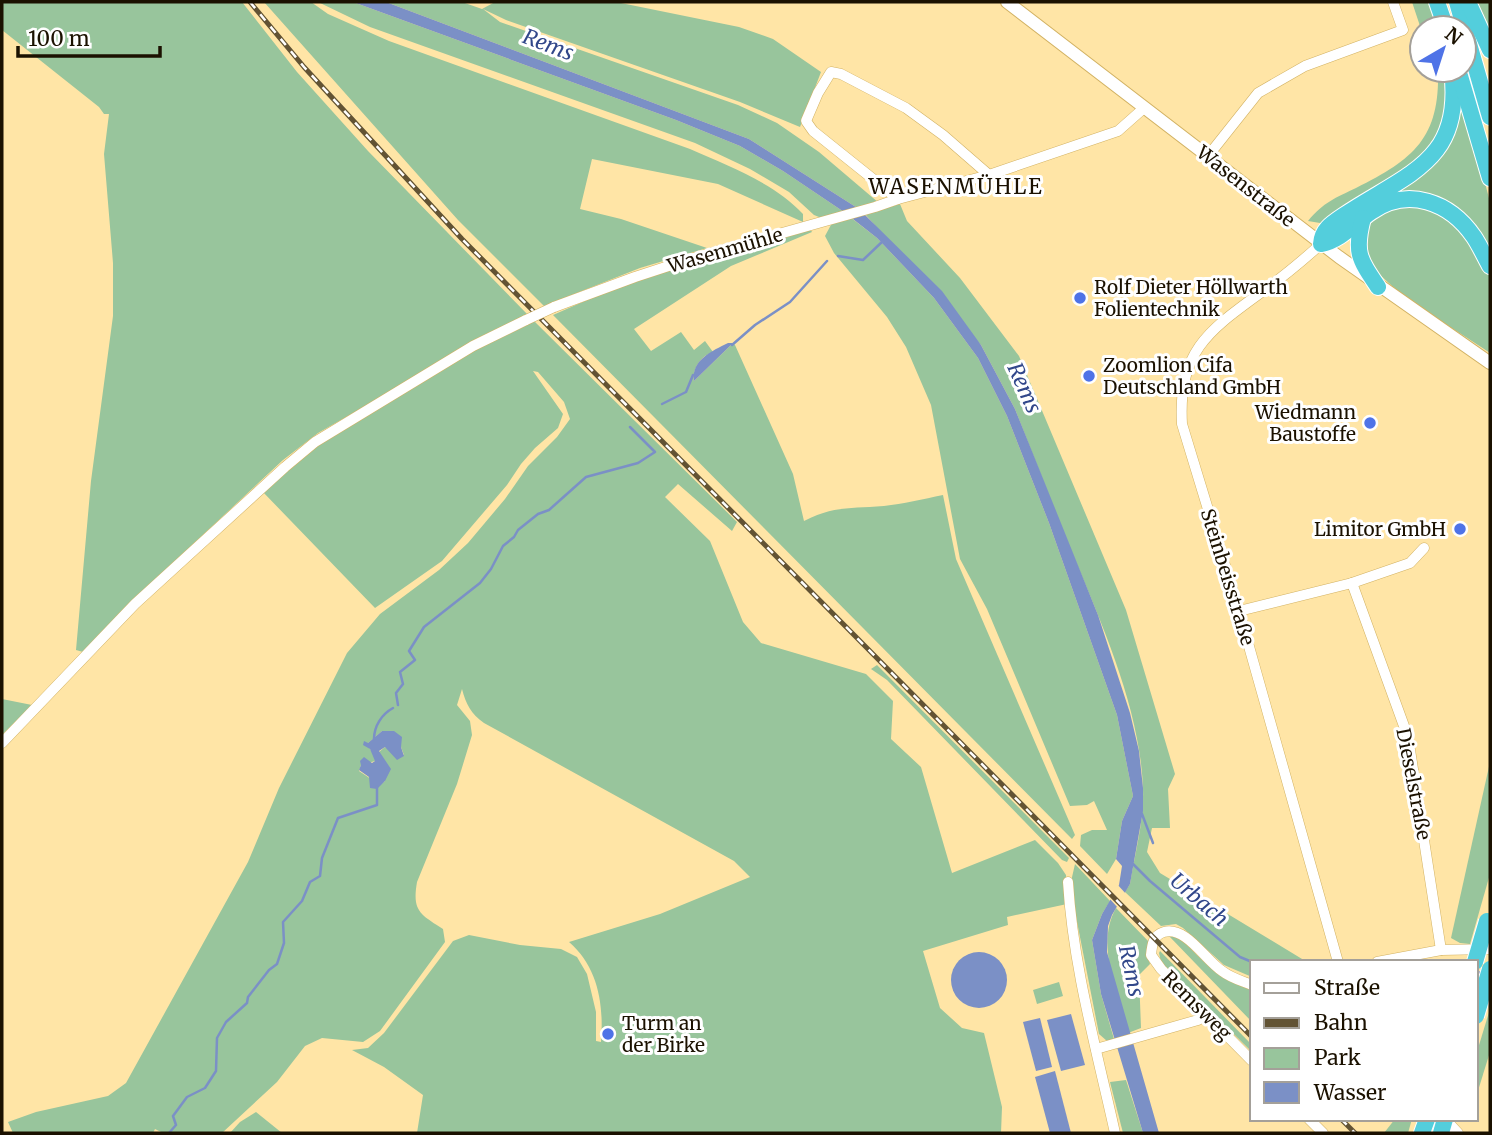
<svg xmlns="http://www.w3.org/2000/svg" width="1492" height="1135" viewBox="0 0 1492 1135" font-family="Merriweather,serif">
  <rect width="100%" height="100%" fill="#ffe5a6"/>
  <!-- green -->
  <g fill="#98c59c" fill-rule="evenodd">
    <polygon points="2,2 242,2 297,72 368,151 527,314 318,433 283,460 145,589 83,652 76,650 91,481 113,316 113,263 104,154 109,114 104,114 99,107 2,30"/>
    <path d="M264 2H311L328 14 389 41 690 149C729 166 774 183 803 214V222L718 184 592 159 580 209 621 219 707 248 640 268 544 306 458 220Z"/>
    <polygon points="318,2 353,2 676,120 740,146 783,171 844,212 824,219 814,215 789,192 750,169 695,143 370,27"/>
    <polygon points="386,2 462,2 482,9 495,2 616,2 739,27 773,39 821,72 800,127 740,102 506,20 483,9 500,22 738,105 777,123 819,152 879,203 859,209 749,139"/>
    <polygon points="1412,2 1429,2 1438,28 1422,28 1422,32"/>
    <polygon points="1474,2 1490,2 1490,36"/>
    <path d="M1438 70H1449L1452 93 1434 148 1410 170 1320 223 1308 221C1324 202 1335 198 1356 188 1414 159 1440 138 1438 70Z"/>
    <path d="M1460 107H1465L1490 202V252L1418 193 1335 229C1366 208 1430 173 1449 143 1456 132 1458 119 1460 107Z"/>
    <path d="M1420 203 1453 219 1490 271V353C1454 328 1400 299 1372 266 1361 254 1361 227 1373 216 1381 209 1409 205 1420 203Z"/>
    <path d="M900 204 907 221 960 278 1019 356 1126 610 1175 774 1168 789 1170 828H1152L1147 852 1160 873 1307 962H1252V977L1224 965 1183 928 1176 924 1161 926 1125 892 1130 884C1135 853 1144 821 1143 790 1141 714 1105 631 1076 562 1055 511 1035 460 1015 409L981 345 865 214Z"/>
    <polygon points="850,217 877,238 934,298 978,358 1007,416 1049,523 1117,715 1133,796 1122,821 1116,859 1107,874 1080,846 1081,835 1092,830 1107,830 1094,801 1087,805 1070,806 987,609 960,559 931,405 906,347 887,317 834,253 825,236 832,223"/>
    <path d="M810 229 812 232 731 266 634 329 651 351 681 332 694 350 705 341 713 352C701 356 692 368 694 381L733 343 735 345 793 474 804 521C836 505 851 509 884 506 903 504 923 499 943 495L956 559 1075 835 1072 839 553 315 635 279Z"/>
    <path d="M534 321 737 522 732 531 678 484 665 497 710 541 743 622 761 643 866 674 893 701 891 739 921 767 952 873 1035 840 1058 863 1066 875 1067 904 1007 917 1008 925 923 951 940 1008 962 1028 984 1033 1002 1107 1001 1133H417L423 1095 384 1067 352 1050 368 1048 384 1033 453 941 469 935 520 945 561 949 577 957 587 974 596 1012V1041L601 1042C604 1004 598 967 569 942L660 914 750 877 734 861 484 723C471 714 466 704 462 689L457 705 470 721 472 735 457 784 417 882C412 911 420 914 443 929L445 942 380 1031 363 1042 322 1038 305 1046 277 1082 222 1133H163L155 1129 153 1133H13L8 1122 36 1112 108 1096 126 1083 248 862 279 788 347 653 380 614 439 570 468 543 505 499 528 466 557 437 570 419 564 402 538 372 533 371 563 414 558 428 535 448 521 464 507 485 442 561 375 608 262 491 319 443 477 348ZM382 731 401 747 404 755 385 747 379 752 385 781 380 785 359 771 361 765 375 761V757L367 744Z"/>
    <polygon points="877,665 1069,858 1067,862 1062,860 887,680 871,669"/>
    <polygon points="2,699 32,705 2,735"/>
    <polygon points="1490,762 1490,874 1470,944 1460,943 1451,938"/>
    <polygon points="1075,864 1110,901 1102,914 1092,940 1101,994 1114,1039 1107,1041 1099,1034 1070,886"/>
    <path d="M1116 908 1150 943 1147 952 1150 964 1139 975 1141 1028 1128 1033C1118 994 1095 945 1116 908Z"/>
    <path d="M1169 936H1179C1206 965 1214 974 1252 988V1022Z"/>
    <polygon points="1160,951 1252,1045 1252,1052 1161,962 1159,953"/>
    <polygon points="1059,982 1063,996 1037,1004 1033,990"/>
    <polygon points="1490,1009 1490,1052 1476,1097 1476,1055"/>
    <polygon points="1126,1080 1143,1133 1123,1133 1110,1082"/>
    <polygon points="256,1112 282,1133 230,1133 240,1122"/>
    <polygon points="1395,1119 1412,1119 1408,1133 1384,1133"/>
  </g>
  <!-- water -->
  <g fill="#7b90c6">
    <polygon points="353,2 386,2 749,139 859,209 942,291 981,345 1015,409 1098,615 1130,713 1139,751 1143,788 1143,811 1130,884 1112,915 1108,926 1107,952 1159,1133 1143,1133 1101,994 1092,940 1102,914 1119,885 1122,866 1116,859 1122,821 1133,796 1117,715 1049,523 1007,416 978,358 934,298 877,238 844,212 783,171 740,146 676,120"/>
    <path d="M728 343H733L694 381C691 360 712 351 728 343Z"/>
    <polygon points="382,731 394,731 402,737 401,747 404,756 397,760 385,747 379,751 391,769 385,781 377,789 370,788 369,777 359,770 361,765 360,761 364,757 372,763 375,761 370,749 363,745 364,741 368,743"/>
    <circle cx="979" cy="980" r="28"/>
    <polygon points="1071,1014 1085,1065 1061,1071 1047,1020"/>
    <polygon points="1040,1018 1052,1067 1036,1071 1023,1022"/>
    <polygon points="1055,1071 1071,1133 1050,1133 1035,1077"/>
  </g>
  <!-- pier -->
  <polygon fill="#ffe5a6" points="1116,883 1127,895 1119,909 1108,897"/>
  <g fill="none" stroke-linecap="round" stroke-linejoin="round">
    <!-- stream -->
    <g stroke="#7b90c6" stroke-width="2.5">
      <polyline points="838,256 863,260 883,241"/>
      <polyline points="732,345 755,325 790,302 827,261"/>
      <polyline points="662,404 686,392 693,375"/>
      <polyline points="398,705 396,693 403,684 400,672 415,660 409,651 424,627 480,583 491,569 503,546 514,537 518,530 538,514 549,510 586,477 638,463 655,452 630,427"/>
      <path d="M374 739C374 726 382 714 393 708"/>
      <polyline points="1142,814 1153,843"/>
      <polyline points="1131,862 1150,881 1240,957 1252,962"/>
      <polyline points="1476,973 1484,972"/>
      <polyline points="169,1133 176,1125 173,1116 187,1097 205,1088 216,1071 217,1038 226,1022 247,1003 248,997 269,970 277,964 284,943 283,922 302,901 310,882 320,876 322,858 338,818 377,805 377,787"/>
    </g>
    <defs>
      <g id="minor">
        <polyline points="1208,156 1258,93 1305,66 1403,30 1393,2"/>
        <polyline points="898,199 813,131 806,121 818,93 831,72 841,74 906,108 943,135 989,175"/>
        <path d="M1321 244C1302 261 1283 277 1263 291 1208 331 1178 351 1182 424L1239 611 1338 962"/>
        <polyline points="554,307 635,277 690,259 875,207 898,199 989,175 1118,131 1144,108"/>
        <polyline points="1352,583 1408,737 1441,950"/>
        <polyline points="1239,611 1352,583 1410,563 1424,548"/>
        <polyline points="2,743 135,604 285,467 315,442 473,346 526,320"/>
        <path d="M1068 882C1073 967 1097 1051 1115 1133"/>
        <polyline points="1377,962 1441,950 1490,949"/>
        <path d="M1252 985C1242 981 1231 978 1222 971 1205 960 1186 926 1164 932 1153 935 1152 945 1151 955L1161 969 1252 1061"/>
        <polyline points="1096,1049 1198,1020 1206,1014"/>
        <polyline points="1309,1119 1323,1133"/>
        <polyline points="1445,1119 1458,1133"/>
      </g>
      <polyline id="tertiary" points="1007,2 1339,257 1490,363"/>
      <g id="trunk">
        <polyline points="1437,2 1446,28"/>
        <polyline points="1457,2 1490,117"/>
        <polyline points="1468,2 1490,50"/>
        <path d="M1452 70C1464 162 1407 173 1343 216 1331 224 1322 230 1321 244 1340 241 1355 223 1371 212 1408 186 1450 202 1474 237 1480 246 1485 257 1490 266"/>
        <polyline points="1460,76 1490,178"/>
        <path d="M1363 218C1354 252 1359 259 1378 287"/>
        <polyline points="1422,1133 1427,1119"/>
        <polyline points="1441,1133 1445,1119"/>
      </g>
    </defs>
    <!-- minor casing -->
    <use href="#minor" stroke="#d2b263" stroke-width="11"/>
    <!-- tertiary casing -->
    <use href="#tertiary" stroke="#d2b263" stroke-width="14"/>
    <!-- trunk casing -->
    <use href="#trunk" stroke="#fff" stroke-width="18"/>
    <!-- minor -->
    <use href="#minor" stroke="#fff" stroke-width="10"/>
    <!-- tertiary -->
    <use href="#tertiary" stroke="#fff" stroke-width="12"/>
    <!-- trunk -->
    <use href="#trunk" stroke="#53cedc" stroke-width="16"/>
    <defs>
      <g id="rail">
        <polyline points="250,2 304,67 462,239 1252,1037"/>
        <polyline points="1341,1119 1355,1133"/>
      </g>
    </defs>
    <!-- rail casing -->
    <use href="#rail" stroke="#625334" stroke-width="5"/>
    <!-- rail -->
    <use href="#rail" stroke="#fff" stroke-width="2.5" stroke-dasharray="8" stroke-linecap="butt"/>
    <defs>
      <polyline id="minor-bridge" points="526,320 554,307"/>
      <g id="trunk-bridge">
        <polyline points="1475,962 1487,921"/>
        <polyline points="1476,1016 1490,969"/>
      </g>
    </defs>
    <!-- minor-bridge casing -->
    <use href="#minor-bridge" stroke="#d2b263" stroke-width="11" stroke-linecap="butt"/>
    <!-- trunk-bridge casing -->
    <use href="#trunk-bridge" stroke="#fff" stroke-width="18" stroke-linecap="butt"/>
    <!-- minor-bridge -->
    <use href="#minor-bridge" stroke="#fff" stroke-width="10"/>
    <!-- trunk-bridge -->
    <use href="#trunk-bridge" stroke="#53cedc" stroke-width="16"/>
  </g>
  <!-- markers -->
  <g fill="#4f73e7" stroke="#fff" stroke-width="2.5">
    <circle cx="1080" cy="298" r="7"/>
    <circle cx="1089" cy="376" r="7"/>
    <circle cx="1370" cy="423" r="7"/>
    <circle cx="1460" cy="529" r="7"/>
    <circle cx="608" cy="1034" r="7"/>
  </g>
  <g text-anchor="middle" stroke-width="6" stroke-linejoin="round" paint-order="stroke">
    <!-- street labels -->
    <g font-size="19" fill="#1b1100" stroke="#fff">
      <text transform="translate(1246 186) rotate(38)" y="7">Wasenstraße</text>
      <text transform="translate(725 250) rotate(-16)" y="7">Wasenmühle</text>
      <text transform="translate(1228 577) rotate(73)" y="7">Steinbeisstraße</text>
      <text transform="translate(1414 784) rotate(79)" y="7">Dieselstraße</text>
      <text transform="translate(1197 1005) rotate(45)" y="7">Remsweg</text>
    </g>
    <!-- poi labels -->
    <g font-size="19" fill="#1b1100" stroke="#fff" text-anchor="start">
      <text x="1094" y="294">Rolf Dieter Höllwarth<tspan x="1094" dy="22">Folientechnik</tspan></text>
      <text x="1103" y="372">Zoomlion Cifa<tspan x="1103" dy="22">Deutschland GmbH</tspan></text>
      <text x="1356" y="419" text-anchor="end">Wiedmann<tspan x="1356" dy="22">Baustoffe</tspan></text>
      <text x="1446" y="536" text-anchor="end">Limitor GmbH</text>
      <text x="622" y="1030">Turm an<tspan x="622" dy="22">der Birke</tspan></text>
    </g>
    <!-- water labels -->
    <g font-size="21" font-style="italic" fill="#31478a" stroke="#fff">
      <text transform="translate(548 45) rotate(21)" y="7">Rems</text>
      <text transform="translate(1024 388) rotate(66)" y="7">Rems</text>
      <text transform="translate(1199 900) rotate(41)" y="7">Urbach</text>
      <text transform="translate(1131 971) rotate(78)" y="7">Rems</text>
    </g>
    <!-- neighbourhood labels -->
    <g font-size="21" letter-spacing="2" fill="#1b1100" stroke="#fff">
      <text x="956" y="194">WASENMÜHLE</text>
    </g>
  </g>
  <!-- border -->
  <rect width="1492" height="1135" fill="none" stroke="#1b1100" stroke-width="7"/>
  <!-- legend -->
  <rect x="1250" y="960" width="228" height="161" fill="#ffffff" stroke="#a4a099" stroke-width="2"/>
  <rect x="1264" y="983" width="35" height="10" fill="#ffffff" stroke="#a4a099" stroke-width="2"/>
  <text x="1314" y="995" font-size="21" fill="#1b1100">Straße</text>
  <rect x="1264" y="1018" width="35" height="10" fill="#625334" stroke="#a4a099" stroke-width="2"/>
  <text x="1314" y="1030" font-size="21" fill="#1b1100">Bahn</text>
  <rect x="1264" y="1048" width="35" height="21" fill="#98c59c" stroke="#a4a099" stroke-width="2"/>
  <text x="1314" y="1065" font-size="21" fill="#1b1100">Park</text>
  <rect x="1264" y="1082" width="35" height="21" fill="#7b90c6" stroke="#a4a099" stroke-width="2"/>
  <text x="1314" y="1100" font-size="21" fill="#1b1100">Wasser</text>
  <!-- north arrow -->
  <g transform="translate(1443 49) rotate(39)"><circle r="33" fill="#ffffff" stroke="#a4a099" stroke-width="2"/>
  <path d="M0-5L12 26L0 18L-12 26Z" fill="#4f73e7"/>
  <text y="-10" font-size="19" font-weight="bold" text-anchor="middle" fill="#1b1100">N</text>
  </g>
  <!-- scale -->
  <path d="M18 46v10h142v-10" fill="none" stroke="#1b1100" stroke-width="3.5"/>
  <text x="28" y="46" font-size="21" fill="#1b1100" stroke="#ffffff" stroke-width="5" paint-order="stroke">100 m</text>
</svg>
